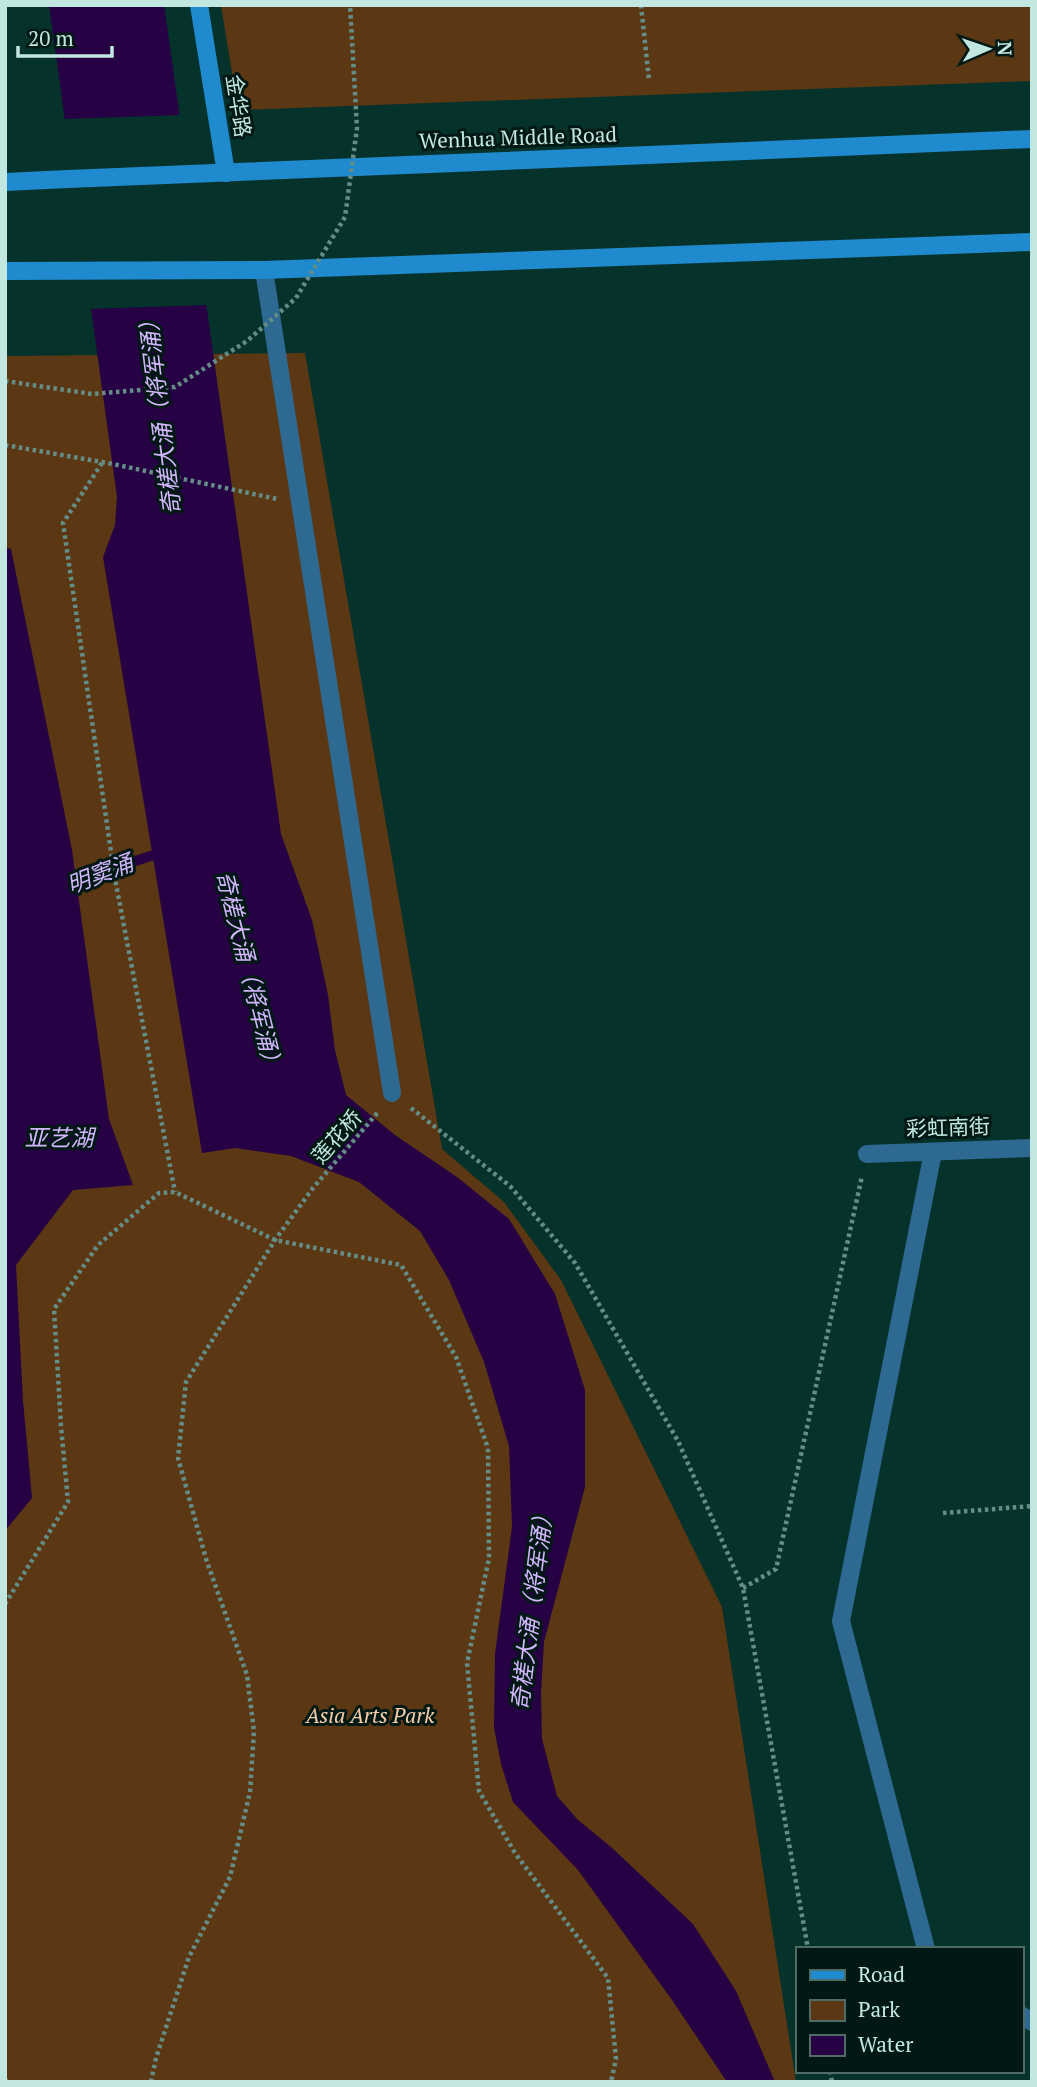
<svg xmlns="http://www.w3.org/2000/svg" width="1037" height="2087" viewBox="0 0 1037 2087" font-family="'PT Serif','Noto Sans SC',serif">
  <rect width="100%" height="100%" fill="#06322c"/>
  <!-- green -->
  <g fill="#5b3713">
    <polygon points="221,5 1032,5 1032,81 238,110"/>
    <polygon points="305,353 442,1149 504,1202 561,1280 722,1607 796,2082 5,2082 5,356"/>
  </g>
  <!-- water -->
  <g fill="#260244">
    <polygon points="49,5 164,5 281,834 312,920 328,995 335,1050 346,1095 395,1135 457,1177 509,1219 555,1294 585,1390 585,1487 544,1642 541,1693 542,1739 557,1796 578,1820 611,1847 693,1924 736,1991 775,2082 727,2082 672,2000 578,1870 513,1802 501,1764 494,1728 495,1654 512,1527 509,1446 484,1362 449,1280 420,1231 359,1182 291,1156 235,1148 202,1153 103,557 115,525 117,497"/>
    <polygon points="5,547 11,549 72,850 109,1119 133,1185 73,1190 16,1265 23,1401 32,1498 5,1531"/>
  </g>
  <!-- pier -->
  <polygon fill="#06322c" points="183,115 209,305 88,309 62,119"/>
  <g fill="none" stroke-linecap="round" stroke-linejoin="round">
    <!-- stream -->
    <polyline stroke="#260244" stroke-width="10" points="64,884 163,852"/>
    <!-- path -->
    <g stroke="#658d87" stroke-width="4.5" stroke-dasharray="3.5 3.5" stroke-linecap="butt">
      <polyline points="641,5 649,80"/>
      <polyline points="5,445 113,464 277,499"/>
      <polyline points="102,463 63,523 115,879 175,1192"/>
      <polyline points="411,1108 510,1186 575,1263 678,1441 743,1588 808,1949"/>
      <polyline points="943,1513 1032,1506"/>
      <polyline points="743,1588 776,1569 862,1176"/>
      <polyline points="5,1604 68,1502 61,1426 54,1309 98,1245 159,1193 175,1192 275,1240 401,1265 456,1357 488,1448 489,1558 467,1663 479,1791 515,1853 608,1978 616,2059 611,2082"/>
      <polyline points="830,2071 832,2082"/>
      <polyline points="5,2079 7,2082"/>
      <polyline points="151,2082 156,2058 189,1957 230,1877 250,1792 254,1731 247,1675 206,1559 178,1458 186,1382 275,1240 313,1188 379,1111"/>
    </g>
    <!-- street -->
    <g stroke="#2e6992" stroke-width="18">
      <polyline points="264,270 392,1093"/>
      <polyline points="867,1154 1032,1148"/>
      <polyline points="926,1949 841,1621 933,1152"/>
      <polyline points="1021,2015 1032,2022"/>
    </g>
    <!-- secondary -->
    <g stroke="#1f8acd" stroke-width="18">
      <polyline points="199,5 226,173"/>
      <polyline points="190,174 1032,139"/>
      <polyline points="5,182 68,179"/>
      <polyline points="5,271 264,270 1032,242"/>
    </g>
    <!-- path-bridge -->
    <polyline stroke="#658d87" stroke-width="4.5" stroke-dasharray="3.5 3.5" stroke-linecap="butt" points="5,381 92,394 175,387 247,341 296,298 345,217 357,128 350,5"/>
    <!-- secondary-bridge -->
    <polyline stroke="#1f8acd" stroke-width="18" points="68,179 190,174"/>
  </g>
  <g text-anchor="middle" stroke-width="6" stroke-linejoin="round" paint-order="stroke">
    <!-- street labels -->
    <g font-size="21" fill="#c2e7e0" stroke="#011814">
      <text transform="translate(238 106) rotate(81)" y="7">金华路</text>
      <text transform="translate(518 138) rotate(-2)" y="7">Wenhua Middle Road</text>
      <text transform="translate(948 1128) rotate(-2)" y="7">彩虹南街</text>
      <text transform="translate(337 1137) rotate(-49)" y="7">莲花桥</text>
    </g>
    <!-- park labels -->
    <g font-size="21" font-style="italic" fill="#f7cda9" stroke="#011814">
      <text x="370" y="1723">Asia Arts Park</text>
    </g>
    <!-- water labels -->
    <g font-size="23" font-style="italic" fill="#d2b6fc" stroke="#011814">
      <text transform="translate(160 412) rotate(-97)" y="8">奇槎大涌（将军涌）</text>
      <text transform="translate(100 874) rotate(-21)" y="8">明窦涌</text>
      <text transform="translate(249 972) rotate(76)" y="8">奇槎大涌（将军涌）</text>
      <text x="59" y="1146">亚艺湖</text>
      <text transform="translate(532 1607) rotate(-83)" y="8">奇槎大涌（将军涌）</text>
    </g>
  </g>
  <!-- border -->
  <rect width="1037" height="2087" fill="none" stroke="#c2e7e0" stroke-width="14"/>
  <!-- legend -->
  <rect x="796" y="1947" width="228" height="126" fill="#011814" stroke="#4e6b66" stroke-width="2"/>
  <rect x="810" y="1970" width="35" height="10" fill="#1f8acd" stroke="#4e6b66" stroke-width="2"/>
  <text x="858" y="1982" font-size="21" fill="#c2e7e0">Road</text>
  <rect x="810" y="2000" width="35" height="21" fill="#5b3713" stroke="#4e6b66" stroke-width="2"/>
  <text x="858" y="2017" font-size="21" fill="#c2e7e0">Park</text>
  <rect x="810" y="2035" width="35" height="21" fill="#260244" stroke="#4e6b66" stroke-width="2"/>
  <text x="858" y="2052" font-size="21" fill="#c2e7e0">Water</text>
  <!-- north arrow -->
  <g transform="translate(988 49) rotate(88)" stroke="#011814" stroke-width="5" paint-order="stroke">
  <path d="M0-5L12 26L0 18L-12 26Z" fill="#c2e7e0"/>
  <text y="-10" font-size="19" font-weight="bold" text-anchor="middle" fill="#c2e7e0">N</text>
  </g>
  <!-- scale -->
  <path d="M18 46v10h94v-10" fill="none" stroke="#c2e7e0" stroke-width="3.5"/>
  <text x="28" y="46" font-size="21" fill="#c2e7e0" stroke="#011814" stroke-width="5" paint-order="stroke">20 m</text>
</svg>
